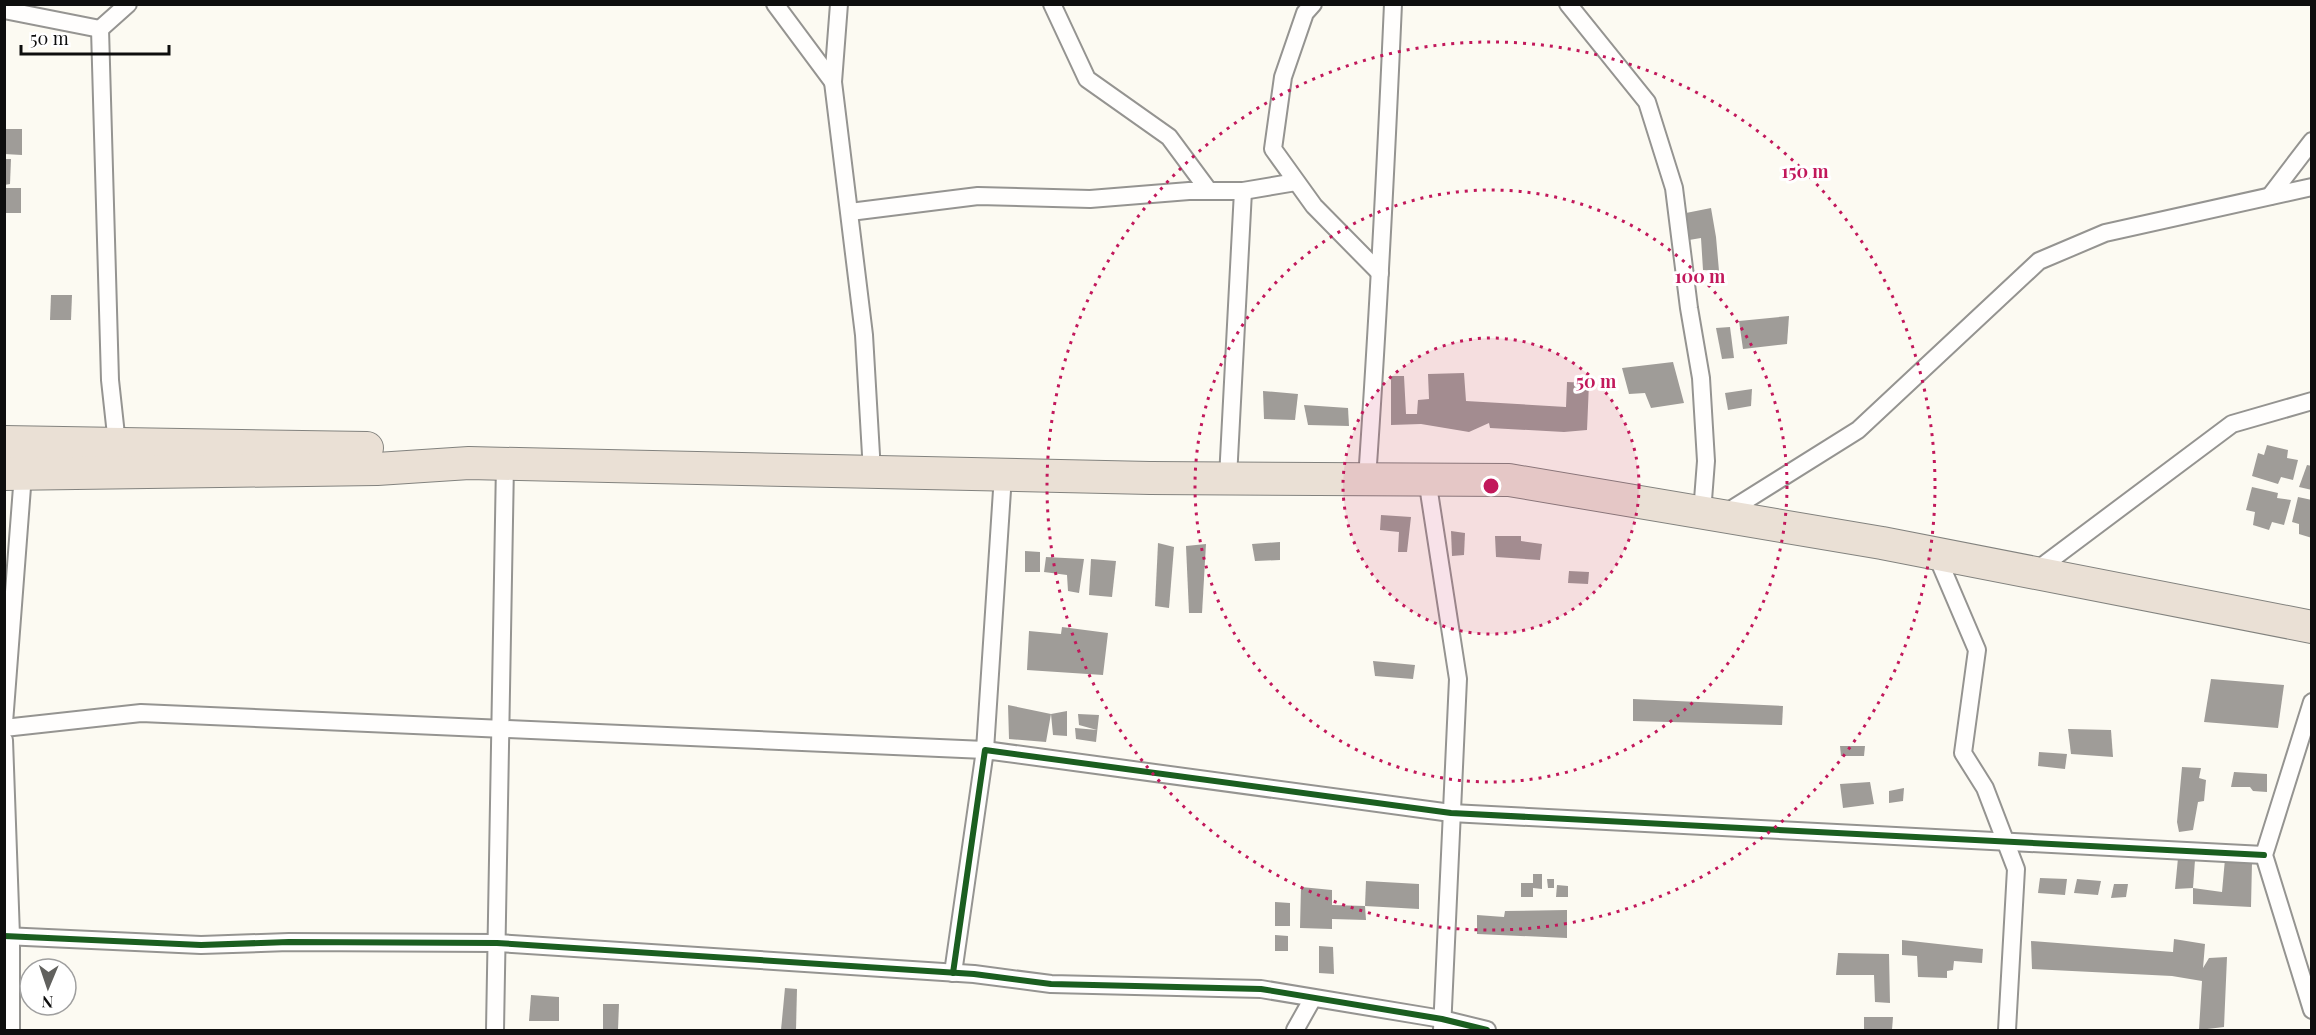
<svg xmlns="http://www.w3.org/2000/svg" width="2316" height="1035" viewBox="0 0 2316 1035" font-family="'Playfair Display',serif">
  <rect width="100%" height="100%" fill="#fcfaf2"/>
  <!-- building -->
  <g fill="#9f9c98">
    <polygon points="4,129 22,129 22,155 4,154"/>
    <polygon points="4,159 11,159 10,184 4,185"/>
    <rect x="4" y="188" width="17" height="25"/>
    <polygon points="1711,208 1716,237 1719,271 1703,270 1701,238 1689,240 1686,213"/>
    <polygon points="51,295 72,295 71,320 50,320"/>
    <polygon points="1789,316 1787,344 1743,349 1739,321"/>
    <polygon points="1730,327 1734,358 1722,359 1716,328"/>
    <polygon points="1673,362 1684,403 1651,408 1645,393 1629,394 1622,368"/>
    <polygon points="1464,373 1466,401 1566,407 1567,382 1589,383 1587,430 1564,432 1490,428 1489,423 1469,432 1421,424 1391,425 1391,376 1404,376 1406,414 1417,414 1418,400 1429,399 1428,374"/>
    <polygon points="1752,389 1751,406 1728,410 1725,393"/>
    <polygon points="1263,391 1298,394 1295,420 1264,419"/>
    <polygon points="1304,405 1348,408 1349,426 1308,425"/>
    <polygon points="2267,445 2288,450 2287,458 2298,460 2293,480 2281,477 2278,484 2252,476 2258,453 2264,455"/>
    <polygon points="2307,465 2312,466 2312,490 2299,487"/>
    <polygon points="2252,487 2278,493 2277,498 2291,500 2284,525 2272,522 2269,530 2253,525 2255,512 2246,510"/>
    <polygon points="2298,497 2312,500 2312,538 2299,534 2299,524 2292,522"/>
    <polygon points="1381,515 1411,517 1407,552 1398,552 1399,532 1380,530"/>
    <polygon points="1451,531 1465,533 1464,555 1452,556"/>
    <polygon points="1495,536 1521,536 1521,541 1542,544 1540,560 1496,557"/>
    <polygon points="1280,542 1280,560 1255,561 1252,544"/>
    <polygon points="1158,543 1174,547 1169,608 1155,606"/>
    <polygon points="1206,544 1202,613 1189,613 1186,546"/>
    <polygon points="1025,551 1040,552 1040,572 1025,572"/>
    <polygon points="1046,557 1084,559 1079,593 1068,591 1067,575 1044,572"/>
    <polygon points="1091,559 1116,561 1112,597 1089,595"/>
    <polygon points="1569,571 1589,572 1588,584 1568,583"/>
    <polygon points="1062,627 1108,633 1103,675 1027,670 1029,631 1061,634"/>
    <polygon points="1373,661 1415,665 1413,679 1375,676"/>
    <polygon points="2211,679 2284,685 2278,728 2204,722"/>
    <polygon points="1633,699 1783,706 1782,725 1633,721"/>
    <polygon points="1008,705 1051,714 1067,711 1067,736 1053,735 1051,714 1046,742 1009,739"/>
    <polygon points="1078,714 1099,715 1096,742 1076,739 1075,728 1097,730 1079,725"/>
    <polygon points="2068,729 2111,730 2113,757 2071,754"/>
    <polygon points="1840,746 1865,746 1864,756 1841,756"/>
    <polygon points="2039,752 2067,754 2065,769 2038,766"/>
    <polygon points="2182,767 2201,768 2199,778 2206,780 2204,801 2198,802 2193,830 2179,832 2177,822"/>
    <polygon points="2234,772 2267,774 2267,792 2253,791 2250,787 2231,787"/>
    <polygon points="1870,782 1874,804 1843,808 1840,784"/>
    <polygon points="1904,788 1903,801 1889,803 1889,791"/>
    <polygon points="2178,858 2195,860 2193,888 2175,889"/>
    <polygon points="2225,859 2252,862 2251,907 2193,904 2193,888 2222,892"/>
    <polygon points="1533,874 1542,874 1542,889 1533,888 1533,897 1521,897 1521,883 1533,883"/>
    <polygon points="2040,878 2067,879 2065,895 2038,893"/>
    <polygon points="1547,879 1554,879 1554,888 1548,888"/>
    <polygon points="2077,879 2101,881 2098,895 2074,893"/>
    <polygon points="1366,881 1419,884 1419,909 1365,906"/>
    <polygon points="2114,884 2128,884 2126,897 2111,898"/>
    <polygon points="1557,885 1568,886 1568,897 1556,897"/>
    <polygon points="1301,887 1332,890 1332,905 1365,906 1366,920 1332,919 1332,929 1300,928"/>
    <polygon points="1275,902 1290,903 1290,926 1275,926"/>
    <polygon points="1567,910 1567,938 1477,934 1477,915 1504,917 1505,911"/>
    <polygon points="1275,935 1288,936 1288,951 1275,951"/>
    <polygon points="2174,939 2205,944 2203,968 2209,958 2227,957 2224,1027 2199,1030 2202,981 2172,976 2032,969 2031,941 2173,952"/>
    <polygon points="1902,940 1983,949 1982,963 1954,961 1953,970 1947,971 1947,978 1918,977 1917,956 1902,955"/>
    <polygon points="1319,946 1333,947 1334,974 1319,973"/>
    <polygon points="1838,953 1889,954 1890,1003 1875,1002 1874,975 1836,975"/>
    <polygon points="785,988 797,989 796,1030 781,1030"/>
    <polygon points="531,995 559,997 559,1021 529,1021"/>
    <polygon points="603,1004 619,1004 618,1030 603,1030"/>
    <polygon points="1864,1017 1893,1017 1892,1030 1864,1030"/>
  </g>
  <g fill="none" stroke-linecap="round" stroke-linejoin="round">
    <defs>
      <g id="street">
        <polyline points="775,4 833,82"/>
        <polyline points="839,4 833,82 864,335 872,472"/>
        <polyline points="1052,4 1087,79 1169,137 1209,191"/>
        <polyline points="1313,4 1305,13 1283,77 1273,149 1314,206 1380,273"/>
        <polyline points="1568,4 1647,102 1674,188 1689,308 1701,378 1706,461 1702,513"/>
        <polyline points="4,10 100,29"/>
        <polyline points="100,29 110,380 117,444"/>
        <polyline points="100,29 128,4"/>
        <polyline points="2270,196 2312,141"/>
        <polyline points="850,212 978,196 1090,199 1189,191 1243,191 1296,182"/>
        <polyline points="1228,478 1243,191"/>
        <path d="M1367 479C1378 321 1386 163 1393 4"/>
        <polyline points="1427,479 1458,679 1442,1030"/>
        <polyline points="1724,514 1858,430 2039,261 2105,233 2312,187"/>
        <polyline points="1936,554 1977,650 1963,753 1985,788 2016,869 2007,1030"/>
        <polyline points="2033,573 2232,424 2312,401"/>
        <polyline points="2312,702 2264,855 2312,1010"/>
        <polyline points="4,723 23,474"/>
        <polyline points="4,728 141,713 985,750 1003,475"/>
        <polyline points="4,740 11,936 11,1030"/>
        <polyline points="4,936 201,945 289,942 497,943 974,974 1051,984 1261,989 1442,1019 1487,1030"/>
        <polyline points="953,973 985,750 1451,813 2264,855"/>
        <polyline points="495,1030 505,464"/>
        <polyline points="1295,1030 1313,998"/>
      </g>
      <g id="highway">
        <polyline points="4,442 367,448"/>
        <polyline points="4,474 377,469 469,463 1150,478 1509,480 1882,543 2312,627"/>
      </g>
    </defs>
    <!-- street casing -->
    <use href="#street" stroke="#959491" stroke-width="20"/>
    <!-- highway casing -->
    <use href="#highway" stroke="#82827e" stroke-width="34"/>
    <!-- street -->
    <use href="#street" stroke="#fffefd" stroke-width="16"/>
    <!-- highway -->
    <use href="#highway" stroke="#eae0d5" stroke-width="32"/>
    <defs>
      <g id="cycleway">
        <polyline points="4,936 201,945 289,942 497,943 974,974 1051,984 1261,989 1442,1019 1487,1030"/>
        <polyline points="953,973 985,750 1451,813 2264,855"/>
      </g>
    </defs>
    <!-- cycleway casing -->
    <use href="#cycleway" stroke="#fff" stroke-width="10"/>
    <!-- cycleway -->
    <use href="#cycleway" stroke="#1b5e20" stroke-width="6"/>
  </g>
  <!-- distance rings -->
  <circle cx="1491" cy="486" r="148" fill="#c2185b" fill-opacity=".12"/>
  <g fill="none" stroke="#c2185b" stroke-width="3" stroke-dasharray="3 6">
    <circle cx="1491" cy="486" r="148"/>
    <circle cx="1491" cy="486" r="296"/>
    <circle cx="1491" cy="486" r="444"/>
  </g>
  <circle cx="1491" cy="486" r="9" fill="#c2185b" stroke="#fff" stroke-width="3"/>
  <g font-size="18" text-anchor="middle" font-weight="bold" fill="#c2185b" stroke="#fff" stroke-width="6" stroke-linejoin="round" paint-order="stroke">
    <text x="1805" y="178">150 m</text>
    <text x="1700" y="283">100 m</text>
    <text x="1596" y="388">50 m</text>
  </g>
  <!-- border -->
  <rect width="2316" height="1035" fill="none" stroke="#0e0e0e" stroke-width="12"/>
  <!-- north arrow -->
  <g transform="translate(48 987) rotate(182)"><circle r="28" fill="#ffffff" stroke="#9f9f9f" stroke-width="1.5"/>
  <path d="M0-4.5L10 22L0 15L-10 22Z" fill="#61615e"/>
  <text y="-9" font-size="16" font-weight="bold" text-anchor="middle" fill="#0e0e0e">N</text>
  </g>
  <!-- scale -->
  <path d="M21 45v9h148v-9" fill="none" stroke="#0e0e0e" stroke-width="3"/>
  <text x="30" y="45" font-size="18" fill="#0e0e0e" stroke="#ffffff" stroke-width="4.5" paint-order="stroke">50 m</text>
</svg>
